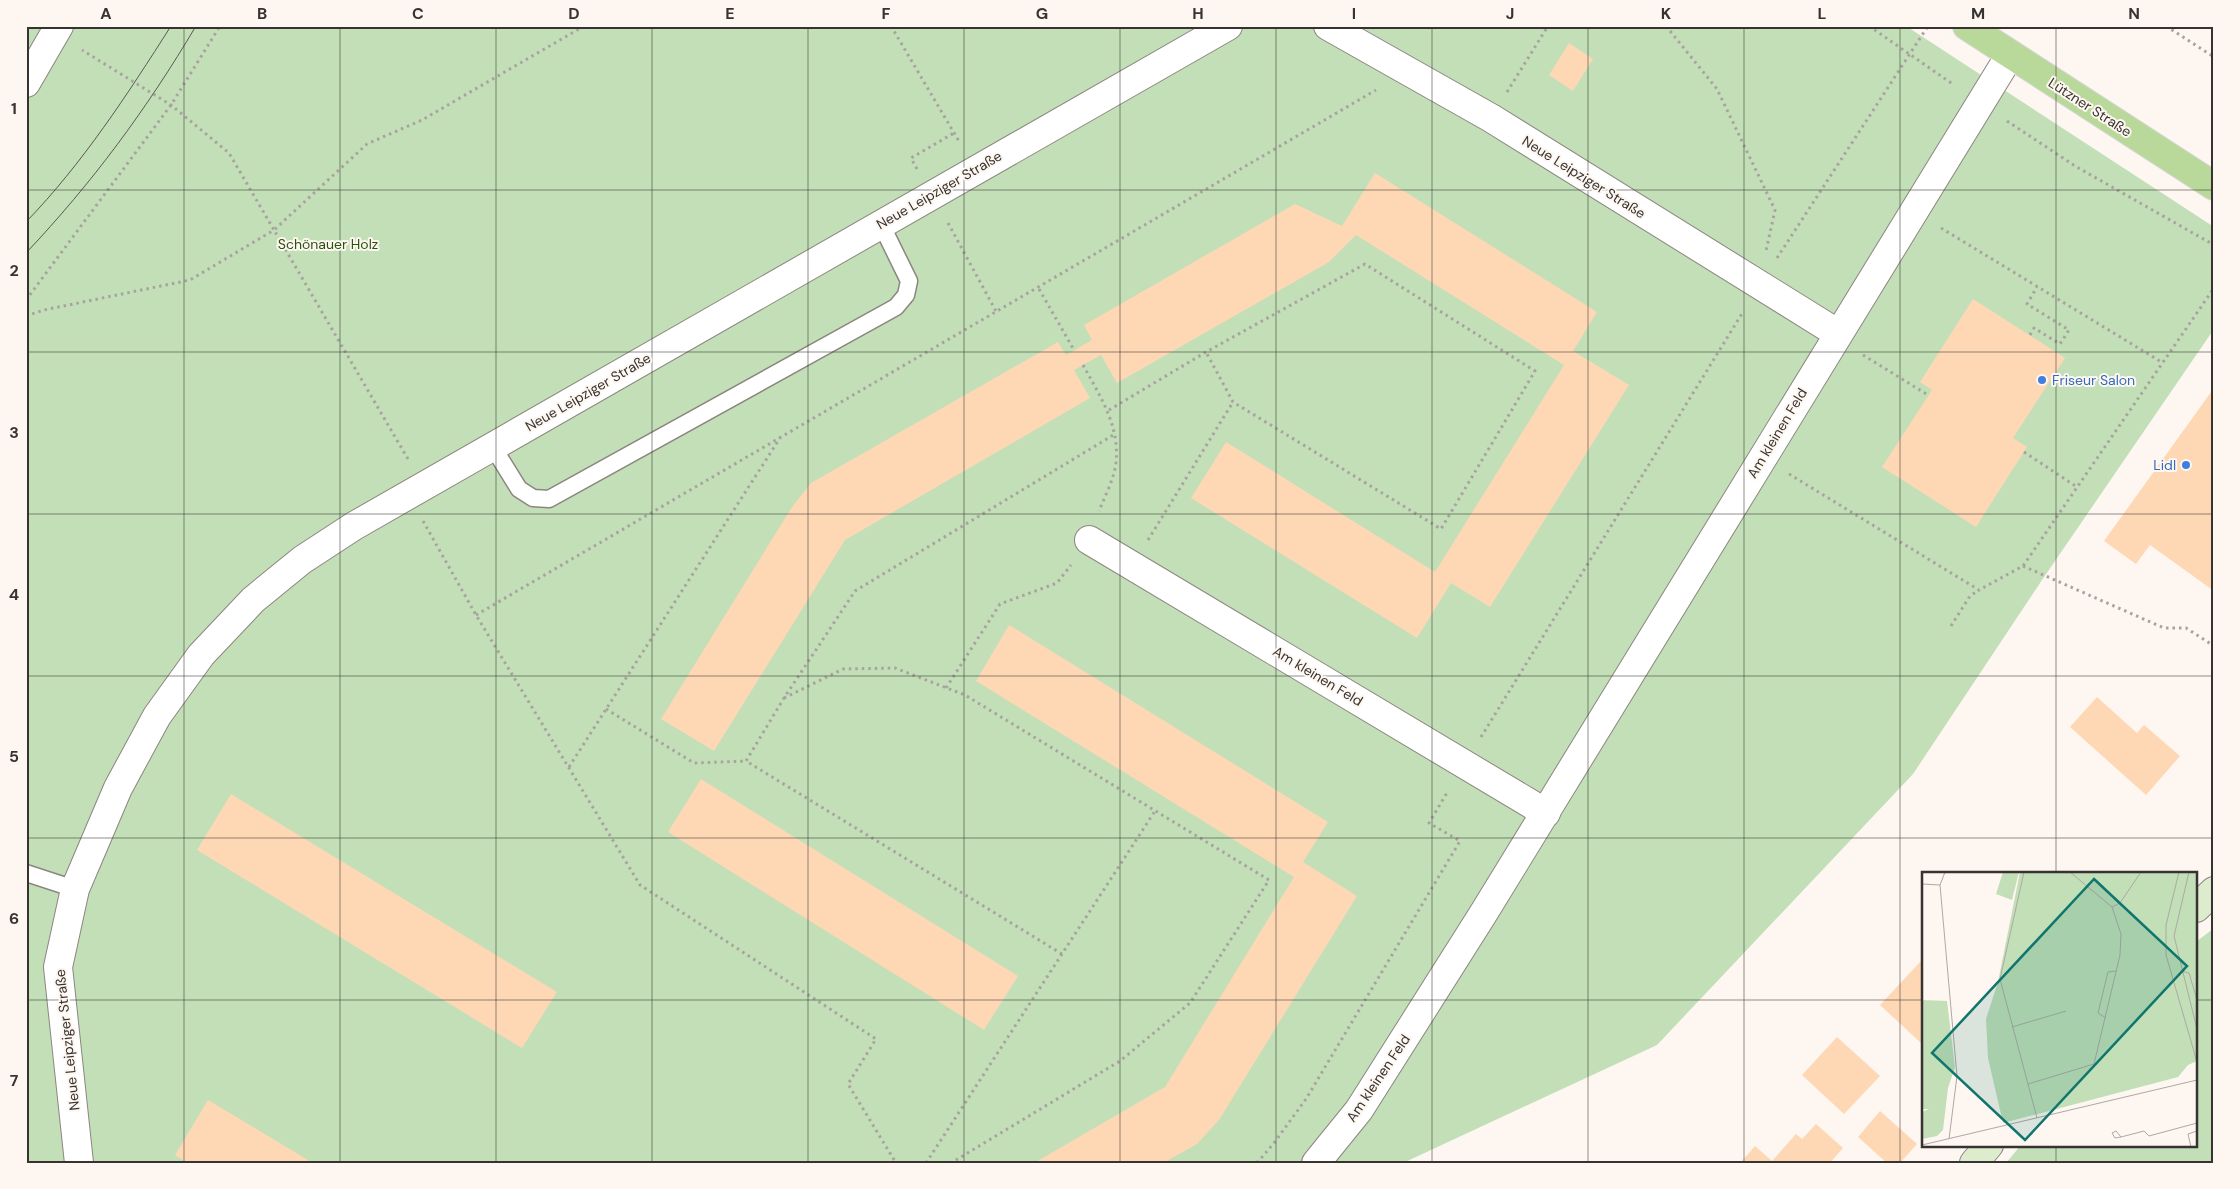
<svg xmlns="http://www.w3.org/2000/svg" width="2240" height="1189" viewBox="0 0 2240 1189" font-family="'DM Sans',sans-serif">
  <rect width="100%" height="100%" fill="#fef6f0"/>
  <!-- green -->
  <g fill="#c2dfb7">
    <polygon points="26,26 1906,26 2214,227 2214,329 2042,580 1913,774 1657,1045 1403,1163 26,1163"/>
    <polygon points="2214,928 2214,1163 2006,1163 2021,1145 2196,1145 2196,942"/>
  </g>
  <!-- building -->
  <g fill="#fed8b5">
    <polygon points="1569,43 1593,59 1573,91 1549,75"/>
    <polygon points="1375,173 1597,312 1573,351 1629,385 1490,607 1451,583 1417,638 1191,498 1226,442 1435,572 1564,365 1356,235 1329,262 1117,383 1101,355 1074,370 1090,398 845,540 714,751 661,719 792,507 811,483 1058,342 1066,355 1092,340 1084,325 1295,204 1342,226"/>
    <polygon points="1973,299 2065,358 2013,438 2027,447 1976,527 1882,467 1932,390 1920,382"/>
    <polygon points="2214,388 2214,591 2150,545 2136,564 2104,541"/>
    <polygon points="1009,625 1328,822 1303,862 1357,896 1219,1120 1197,1144 1163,1163 1034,1163 1165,1087 1294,877 976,681"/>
    <polygon points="2097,697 2137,733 2144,725 2180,756 2146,795 2070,727"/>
    <polygon points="701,779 1018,976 984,1030 668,832"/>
    <polygon points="231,794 557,992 522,1048 197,850"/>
    <polygon points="1921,961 1924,964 1924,1040 1921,1043 1880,1005"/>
    <polygon points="1837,1037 1880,1076 1844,1114 1802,1075"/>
    <polygon points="208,1100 313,1163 187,1163 175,1155"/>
    <polygon points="1880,1111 1917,1144 1900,1163 1887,1163 1858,1137"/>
    <polygon points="1816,1124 1843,1148 1830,1163 1740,1163 1755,1146 1772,1161 1796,1134 1802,1139"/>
  </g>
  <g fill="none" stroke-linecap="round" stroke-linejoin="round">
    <defs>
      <g id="lane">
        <polyline points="493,447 519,489 533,498 549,499 896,307 906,295 909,281 881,224"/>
        <polyline points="26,873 75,889"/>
      </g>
      <g id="street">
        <polyline points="1328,26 1491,118 1837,333"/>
        <polyline points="26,83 59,26"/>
        <polyline points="1089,540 1546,813"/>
        <polyline points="79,1163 58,967 75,889 118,788 157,716 201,655 253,600 302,560 354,526 1228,26"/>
        <polyline points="1316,1163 1359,1110 1483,914 2010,55"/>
      </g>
      <g id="secondary">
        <polyline points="2196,908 2214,891"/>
        <polyline points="1974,1163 1989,1145"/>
      </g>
      <polyline id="primary" points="1967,26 2214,186"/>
    </defs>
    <!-- lane casing -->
    <use href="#lane" stroke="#8c8680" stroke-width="19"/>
    <!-- street casing -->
    <use href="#street" stroke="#8c8680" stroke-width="30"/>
    <!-- secondary casing -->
    <use href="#secondary" stroke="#8c8680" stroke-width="30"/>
    <!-- primary casing -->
    <use href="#primary" stroke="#d7d6d6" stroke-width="30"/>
    <!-- path -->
    <g stroke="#a9a39f" stroke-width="3" stroke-dasharray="2.5 4" stroke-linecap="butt">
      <polyline points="891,26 960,143"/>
      <polyline points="1666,26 1717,89 1775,210 1766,251"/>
      <polyline points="1869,26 1954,85"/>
      <polyline points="2166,26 2214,57"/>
      <polyline points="1507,92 1548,26"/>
      <polyline points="2007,121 2075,166 2214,245"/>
      <polyline points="917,169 911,158 954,133"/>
      <polyline points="948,223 997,313"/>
      <polyline points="1941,228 2163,363"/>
      <polyline points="1777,258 1928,26"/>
      <polyline points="1039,289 1074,350"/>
      <polyline points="26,300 171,105 220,26"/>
      <polyline points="26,316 44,310 190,280 274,230 229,153 171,105 82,50"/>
      <polyline points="2030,335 2034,328 2060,344 2069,330 2027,304 2037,287"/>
      <polyline points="1863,355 1928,395"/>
      <path d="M1083 365C1100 396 1120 426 1116 463 1114 479 1105 496 1099 511"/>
      <polyline points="1109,410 1206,352 1365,264 1535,371 1441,529 1233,402 1206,352"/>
      <polyline points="2024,452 2077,487"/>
      <polyline points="408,459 274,230 367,144 422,120 584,26"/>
      <polyline points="1789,474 1979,590 2023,566 2214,288"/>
      <polyline points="423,521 476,615 640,885 876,1039 848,1084 896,1163"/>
      <polyline points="1148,540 1233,402"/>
      <polyline points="2023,566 2164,628 2186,628 2214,646"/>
      <polyline points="476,615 1376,90"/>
      <polyline points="1951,626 1970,596 1979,590"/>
      <polyline points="946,688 1000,604 1057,583 1071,565"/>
      <polyline points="784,698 843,669 895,668 965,695 1269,880 1190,1003 1120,1061 951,1163"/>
      <polyline points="606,709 694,763 746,761"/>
      <polyline points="1481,737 1743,312"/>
      <polyline points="569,767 780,438"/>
      <polyline points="1062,954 746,761 784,698 855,591 1115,434"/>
      <polyline points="926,1163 1155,811"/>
      <polyline points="1257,1163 1274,1143 1306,1099 1460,841 1429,823 1448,791"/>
    </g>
    <!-- lane -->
    <use href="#lane" stroke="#fff" stroke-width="16"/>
    <!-- street -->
    <use href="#street" stroke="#fff" stroke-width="28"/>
    <!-- secondary -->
    <use href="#secondary" stroke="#dceccd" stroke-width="28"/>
    <!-- primary -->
    <use href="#primary" stroke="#b9d99b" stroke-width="28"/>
    <!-- tram -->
    <g stroke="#5c5855" stroke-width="1">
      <path d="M26 222C83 163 127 95 171 26"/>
      <path d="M26 253C93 182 146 110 196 26"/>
    </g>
  </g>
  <!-- grid -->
  <path fill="none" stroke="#363331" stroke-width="1" stroke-opacity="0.55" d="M184 26V1163M340 26V1163M496 26V1163M652 26V1163M808 26V1163M964 26V1163M1120 26V1163M1276 26V1163M1432 26V1163M1588 26V1163M1744 26V1163M1900 26V1163M2056 26V873M26 190H2214M26 352H2214M26 514H2214M26 676H2214M26 838H2214M26 1000H1924M2196 1000H2214M2056 1145V1163"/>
  <!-- markers -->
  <g fill="#3f7fe0" stroke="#fef6f0" stroke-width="2">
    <circle cx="2042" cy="380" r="5"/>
    <circle cx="2186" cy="465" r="5"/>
  </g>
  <g text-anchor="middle" stroke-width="4" stroke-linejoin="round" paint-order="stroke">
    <!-- street labels -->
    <g font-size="14" fill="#363331" stroke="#fef6f0">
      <text transform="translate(2090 107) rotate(33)" y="5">Lützner Straße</text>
      <text transform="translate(1584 177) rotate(32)" y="5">Neue Leipziger Straße</text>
      <text transform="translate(939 190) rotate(-30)" y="5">Neue Leipziger Straße</text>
      <text transform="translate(588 392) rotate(-30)" y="5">Neue Leipziger Straße</text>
      <text transform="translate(1777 433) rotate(-59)" y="5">Am kleinen Feld</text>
      <text transform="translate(1318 676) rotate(31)" y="5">Am kleinen Feld</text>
      <text transform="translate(67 1040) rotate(-96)" y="5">Neue Leipziger Straße</text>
      <text transform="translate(1378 1078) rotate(-56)" y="5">Am kleinen Feld</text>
    </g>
    <!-- park labels -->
    <g font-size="14" fill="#27530e" stroke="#fef6f0">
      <text x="328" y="249">Schönauer Holz</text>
    </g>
    <!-- shop labels -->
    <g font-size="14" fill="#366cbe" stroke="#fef6f0" text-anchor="start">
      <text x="2052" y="385">Friseur Salon</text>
      <text x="2176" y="470" text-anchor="end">Lidl</text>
    </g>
  </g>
  <!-- overview -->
  <g transform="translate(1922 872)">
    <rect width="275" height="275" fill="#fef6f0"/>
    <path d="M81 0H97L90 28 74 22ZM98 0H275V189L266 193 256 205 81 251 66 186 64 147 76 110ZM0 128 25 129 33 195 26 216 21 258 15 264 0 267V240L7 237H0Z" fill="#c2dfb7"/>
    <path fill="none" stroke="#aea8a4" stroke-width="1" d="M23 0 18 13 35 204 27 267M102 0 78 107 115 246M257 0 244 53V83L275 190M267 0 252 64 275 157M0 12 18 13M190 35 198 31 219 0M259 99 267 101 275 128M184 146 176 141 186 100 194 99M90 155 144 139M106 212 172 192 198 83 199 62 190 35 148 0M199 265 194 259 190 261 193 266 199 265 222 259 227 264 275 251M0 273 275 208M269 275 266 262 275 259"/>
    <path fill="#0f766e" fill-opacity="0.15" stroke="#0f766e" stroke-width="2.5" d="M172 7 265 94 103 268 10 181Z"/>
    <rect width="275" height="275" fill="none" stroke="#363331" stroke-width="2.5"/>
  </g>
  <!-- border -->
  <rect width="2240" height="1189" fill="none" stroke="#fef6f0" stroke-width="55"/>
  <rect x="28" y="28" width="2184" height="1134" fill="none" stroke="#363331" stroke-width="2"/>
  <g font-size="16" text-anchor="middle" font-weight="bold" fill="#363331">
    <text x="106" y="19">A</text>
    <text x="262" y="19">B</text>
    <text x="418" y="19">C</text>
    <text x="574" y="19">D</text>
    <text x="730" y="19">E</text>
    <text x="886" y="19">F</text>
    <text x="1042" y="19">G</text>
    <text x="1198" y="19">H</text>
    <text x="1354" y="19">I</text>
    <text x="1510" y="19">J</text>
    <text x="1666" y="19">K</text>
    <text x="1822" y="19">L</text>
    <text x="1978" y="19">M</text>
    <text x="2134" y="19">N</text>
    <text x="14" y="114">1</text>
    <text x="14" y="276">2</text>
    <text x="14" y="438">3</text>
    <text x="14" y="600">4</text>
    <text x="14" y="762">5</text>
    <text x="14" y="924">6</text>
    <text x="14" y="1086">7</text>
  </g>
</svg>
